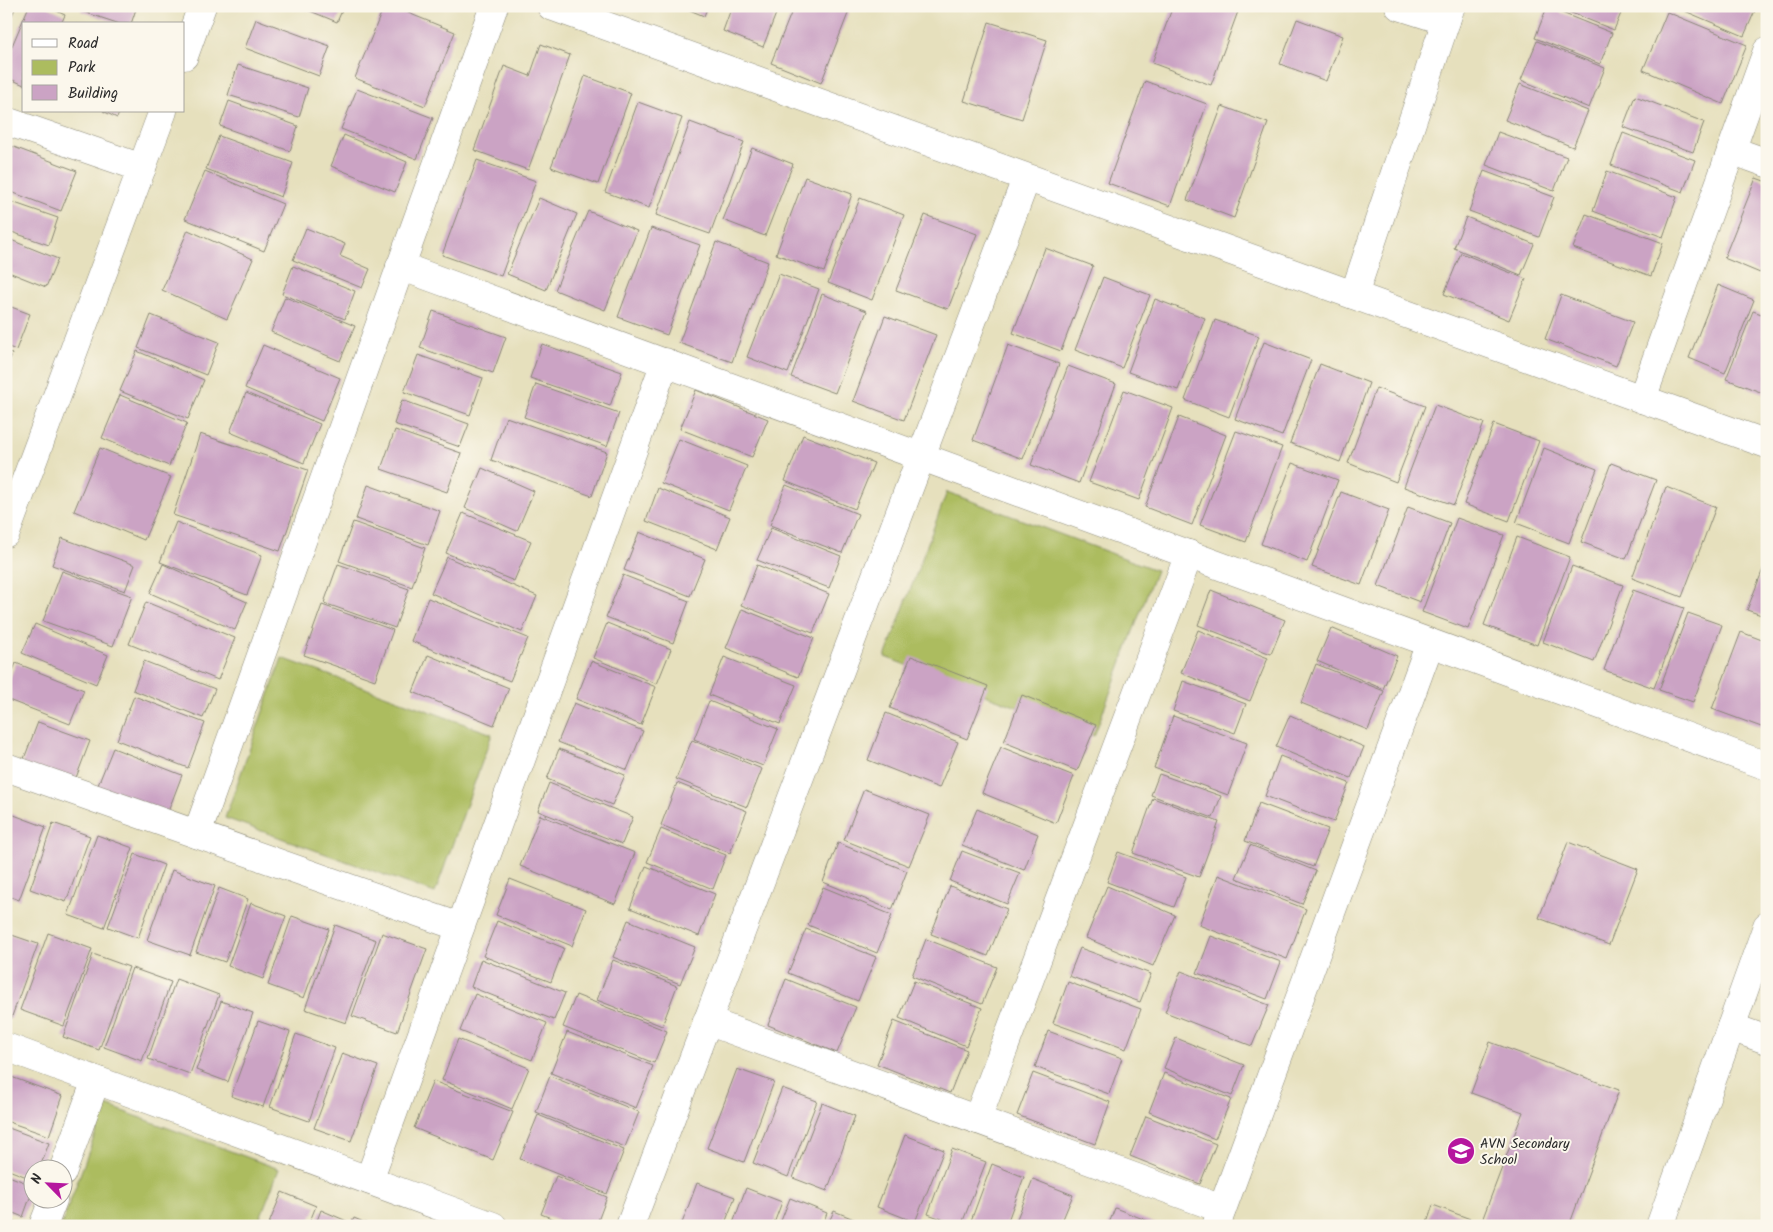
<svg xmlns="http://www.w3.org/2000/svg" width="1773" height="1232" viewBox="0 0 1773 1232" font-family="Kalam,sans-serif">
  <rect width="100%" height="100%" fill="#fbf7ec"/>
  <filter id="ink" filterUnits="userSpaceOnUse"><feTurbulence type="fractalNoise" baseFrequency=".02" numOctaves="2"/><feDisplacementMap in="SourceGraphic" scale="10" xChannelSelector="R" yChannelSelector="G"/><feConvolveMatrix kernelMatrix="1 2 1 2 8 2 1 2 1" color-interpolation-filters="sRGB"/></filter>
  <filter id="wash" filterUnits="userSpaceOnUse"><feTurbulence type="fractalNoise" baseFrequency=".0096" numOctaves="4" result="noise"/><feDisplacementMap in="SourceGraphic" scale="20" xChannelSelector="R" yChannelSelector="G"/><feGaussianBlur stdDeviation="1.12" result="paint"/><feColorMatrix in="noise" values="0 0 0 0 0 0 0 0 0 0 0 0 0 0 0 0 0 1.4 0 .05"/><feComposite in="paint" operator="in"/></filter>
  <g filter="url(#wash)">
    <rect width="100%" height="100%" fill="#e6e0bd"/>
    <!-- green -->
    <g fill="#acbc5f" stroke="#6c7445">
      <polygon points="947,492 1156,570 1094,736 885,657"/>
      <polygon points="282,658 492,734 435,893 225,818"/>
      <polygon points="106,1105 279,1169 257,1226 61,1226"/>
    </g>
    <g id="blocks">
      <!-- building -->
      <g fill="#cba3c4">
        <polygon points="6,6 16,6 6,29"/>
        <polygon points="29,6 46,6 65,15 61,24 24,24 24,85 6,77 6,60"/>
        <polygon points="83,6 137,6 131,24 120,24 81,11"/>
        <polygon points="298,6 344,6 337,22"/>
        <polygon points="384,6 391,6 455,32 425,106 355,78"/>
        <polygon points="680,6 708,6 704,16"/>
        <polygon points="732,6 779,6 763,47 723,31"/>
        <polygon points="794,6 851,6 821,83 771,63"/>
        <polygon points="1173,6 1240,6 1211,85 1152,63"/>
        <polygon points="1554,6 1624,6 1614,30"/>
        <polygon points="1673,6 1757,6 1744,36"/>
        <polygon points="1547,7 1612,33 1600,64 1535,38"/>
        <polygon points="1667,12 1747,45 1723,104 1643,70"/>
        <polygon points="256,19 330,46 319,76 245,48"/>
        <polygon points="1297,19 1343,36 1326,81 1280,64"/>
        <polygon points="989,22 1047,40 1022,119 964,101"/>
        <polygon points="1537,41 1605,68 1589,108 1521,80"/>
        <polygon points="541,44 570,55 528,170 474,150 504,66 530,76"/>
        <polygon points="238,65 308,88 299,117 228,95"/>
        <polygon points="585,76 631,93 598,184 551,167"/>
        <polygon points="1145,81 1207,104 1170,206 1108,183"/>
        <polygon points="1520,84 1588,111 1573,147 1505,120"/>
        <polygon points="357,89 433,118 417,159 341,129"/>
        <polygon points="1635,96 1704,122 1693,152 1623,127"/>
        <polygon points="229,101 298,126 290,151 220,126"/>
        <polygon points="638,102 682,118 649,208 605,192"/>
        <polygon points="1222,106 1268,123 1234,218 1187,200"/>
        <polygon points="103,111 120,111 117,118"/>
        <polygon points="690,122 744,142 710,234 656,215"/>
        <polygon points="1498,132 1567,157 1554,191 1486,165"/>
        <polygon points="1623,133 1695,160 1683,192 1611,165"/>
        <polygon points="344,135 407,162 395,192 331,166"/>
        <polygon points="219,136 293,163 281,197 206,169"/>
        <polygon points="6,144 77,171 61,211 6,190"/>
        <polygon points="752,148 793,164 765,236 723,220"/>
        <polygon points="477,160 536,181 501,276 442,255"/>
        <polygon points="205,171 283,204 264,251 185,219"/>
        <polygon points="1484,171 1554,197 1539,237 1469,211"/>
        <polygon points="1607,171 1677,197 1663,237 1593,211"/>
        <polygon points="805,177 852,194 824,272 776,254"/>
        <polygon points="1756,178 1767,182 1767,256 1760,273 1724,258"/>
        <polygon points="539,198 577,214 546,290 507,274"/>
        <polygon points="860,198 904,215 872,300 828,283"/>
        <polygon points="6,200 58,218 49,245 6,230"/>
        <polygon points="588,211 637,231 605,310 555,290"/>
        <polygon points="1586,214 1663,243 1651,276 1573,248"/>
        <polygon points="925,215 977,234 948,309 896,290"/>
        <polygon points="1466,217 1534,244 1521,275 1454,248"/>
        <polygon points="306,228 345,244 340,256 370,269 362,288 293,260"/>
        <polygon points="651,228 700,245 667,335 618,317"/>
        <polygon points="188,230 253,259 227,319 162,290"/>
        <polygon points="6,238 58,259 46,287 6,271"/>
        <polygon points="716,242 768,262 732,362 679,343"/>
        <polygon points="1045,248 1093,266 1061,351 1013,333"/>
        <polygon points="1461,253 1526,279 1509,320 1444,294"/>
        <polygon points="293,266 355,291 345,319 282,294"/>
        <polygon points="779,274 819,289 788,373 747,357"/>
        <polygon points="1103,277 1150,295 1122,368 1075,350"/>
        <polygon points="1718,285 1754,300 1725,373 1689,358"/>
        <polygon points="822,294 867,311 835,393 791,377"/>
        <polygon points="1561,295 1633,322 1616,366 1545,339"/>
        <polygon points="285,297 355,326 340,361 271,332"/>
        <polygon points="1155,299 1205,318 1178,390 1128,372"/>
        <polygon points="6,305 30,314 16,350 6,346"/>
        <polygon points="433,311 506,337 493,373 420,348"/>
        <polygon points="1753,311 1767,316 1767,384 1763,393 1726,379"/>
        <polygon points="151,315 219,342 206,375 138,348"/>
        <polygon points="885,316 936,335 904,420 853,401"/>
        <polygon points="1215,320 1259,336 1229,417 1185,400"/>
        <polygon points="1264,342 1311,360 1282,436 1235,419"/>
        <polygon points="542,344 622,372 610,406 530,378"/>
        <polygon points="263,345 340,378 322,421 245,388"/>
        <polygon points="1008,345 1059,364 1023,459 973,440"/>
        <polygon points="137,351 204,380 188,419 120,391"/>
        <polygon points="6,352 12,354 6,369"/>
        <polygon points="418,355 483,378 470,415 404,392"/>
        <polygon points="1320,364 1369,383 1340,462 1290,443"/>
        <polygon points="1068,366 1116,384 1079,483 1031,465"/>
        <polygon points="536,384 619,413 607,446 524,417"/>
        <polygon points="1376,388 1425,406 1396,482 1348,463"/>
        <polygon points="696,390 768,419 752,457 680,429"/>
        <polygon points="1124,390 1173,408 1139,500 1089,482"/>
        <polygon points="246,393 320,424 304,463 230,432"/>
        <polygon points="120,395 187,423 169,466 102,438"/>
        <polygon points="402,400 469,424 460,447 394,424"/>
        <polygon points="1435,405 1484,423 1454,505 1404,487"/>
        <polygon points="506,417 607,452 592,496 491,460"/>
        <polygon points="1179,417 1226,435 1192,525 1145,507"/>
        <polygon points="1494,424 1539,441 1509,521 1464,504"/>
        <polygon points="395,430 461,453 447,492 381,469"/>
        <polygon points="1236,431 1282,447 1246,542 1200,525"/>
        <polygon points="200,434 308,470 280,551 173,515"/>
        <polygon points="803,435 874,463 855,509 785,481"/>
        <polygon points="679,439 747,466 729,510 661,483"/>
        <polygon points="100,448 171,477 144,540 74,511"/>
        <polygon points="1544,448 1597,469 1569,543 1516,523"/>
        <polygon points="1292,463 1338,480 1307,562 1261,544"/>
        <polygon points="1611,463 1656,480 1626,559 1581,542"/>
        <polygon points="482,468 534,491 517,531 465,508"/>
        <polygon points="368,485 440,511 428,545 356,519"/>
        <polygon points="786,485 858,514 842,553 770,525"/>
        <polygon points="1666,487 1716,507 1682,597 1632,578"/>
        <polygon points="658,488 730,517 717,549 646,521"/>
        <polygon points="1341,492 1389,510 1361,585 1312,567"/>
        <polygon points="1408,507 1450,523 1420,602 1378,586"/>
        <polygon points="463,513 531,541 514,581 446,553"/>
        <polygon points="1457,518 1504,535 1468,629 1422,612"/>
        <polygon points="176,522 262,555 247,595 160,562"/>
        <polygon points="353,522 425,548 412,587 339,561"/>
        <polygon points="771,528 841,556 829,588 757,560"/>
        <polygon points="639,532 705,559 690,596 624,570"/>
        <polygon points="1517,537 1570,557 1537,645 1484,625"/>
        <polygon points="62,538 135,565 125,591 52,565"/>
        <polygon points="447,557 537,596 522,632 431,593"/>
        <polygon points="1767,559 1767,617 1747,610"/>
        <polygon points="163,564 247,602 235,630 150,593"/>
        <polygon points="338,564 409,589 395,628 324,603"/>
        <polygon points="757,565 829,594 813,633 741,605"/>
        <polygon points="1572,566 1623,585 1594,662 1543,642"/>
        <polygon points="62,571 132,596 113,646 43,621"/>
        <polygon points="623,575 689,601 673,643 606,617"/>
        <polygon points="1211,590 1285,620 1271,654 1198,625"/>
        <polygon points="1633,590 1684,608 1654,688 1604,670"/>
        <polygon points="428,598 528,638 510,681 411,641"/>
        <polygon points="146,602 235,638 218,680 129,644"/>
        <polygon points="322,605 393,630 375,680 304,655"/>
        <polygon points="742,609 814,638 798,677 726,648"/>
        <polygon points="1688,613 1722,625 1693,702 1659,690"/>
        <polygon points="607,623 671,649 657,684 593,658"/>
        <polygon points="35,624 108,655 96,684 22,653"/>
        <polygon points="1331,628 1397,656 1383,689 1317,661"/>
        <polygon points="1198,630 1268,658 1250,701 1181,673"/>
        <polygon points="1741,632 1767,642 1767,720 1764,728 1712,709"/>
        <polygon points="428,655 509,688 494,725 413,692"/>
        <polygon points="911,656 988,686 967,739 890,708"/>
        <polygon points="724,657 796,685 780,724 709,695"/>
        <polygon points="144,661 215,689 203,718 133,690"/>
        <polygon points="591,661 656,687 641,725 576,699"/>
        <polygon points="16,663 84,690 70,724 6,699 6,688"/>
        <polygon points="1316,664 1384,691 1368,730 1301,703"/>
        <polygon points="1183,681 1246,704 1235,733 1173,711"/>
        <polygon points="1022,695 1096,725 1077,771 1004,742"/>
        <polygon points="134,696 205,723 188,768 117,740"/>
        <polygon points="709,701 778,729 763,766 694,739"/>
        <polygon points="574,703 643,731 627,770 558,742"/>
        <polygon points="886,713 958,742 939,788 868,760"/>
        <polygon points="1290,715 1364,747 1351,778 1276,747"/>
        <polygon points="1173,716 1247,743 1228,795 1154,768"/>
        <polygon points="38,722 90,741 74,783 22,764"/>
        <polygon points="692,740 762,769 747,807 676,779"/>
        <polygon points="1001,747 1074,776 1056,823 982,793"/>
        <polygon points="113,748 182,775 166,817 96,790"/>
        <polygon points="559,749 625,775 612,805 547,779"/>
        <polygon points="1280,756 1349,783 1334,822 1265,796"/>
        <polygon points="1159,774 1221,796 1213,818 1151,795"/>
        <polygon points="549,783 633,817 622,844 538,811"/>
        <polygon points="677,783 747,811 730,853 661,825"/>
        <polygon points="864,789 930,815 909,866 844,840"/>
        <polygon points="1153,798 1219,822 1199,877 1133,853"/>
        <polygon points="1259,803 1328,829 1313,867 1245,841"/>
        <polygon points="977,809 1038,834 1024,870 962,845"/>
        <polygon points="6,812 46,827 19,900 6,895"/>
        <polygon points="540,815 635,853 615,904 520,866"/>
        <polygon points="53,823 90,836 66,902 30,889"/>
        <polygon points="661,829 726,855 713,889 647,862"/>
        <polygon points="97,835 133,848 104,928 68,915"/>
        <polygon points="1568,842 1638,869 1609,945 1539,918"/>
        <polygon points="838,843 907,871 892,910 823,882"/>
        <polygon points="1250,845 1316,871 1302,904 1236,878"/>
        <polygon points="962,851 1020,873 1007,904 950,881"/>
        <polygon points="1118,852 1186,877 1174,907 1107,882"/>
        <polygon points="135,854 164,865 138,938 108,927"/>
        <polygon points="646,866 715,894 699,936 630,908"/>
        <polygon points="172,870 215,886 190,955 147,940"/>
        <polygon points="1218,875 1306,909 1287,959 1199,925"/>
        <polygon points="510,879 586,909 572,946 496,915"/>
        <polygon points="950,886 1007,909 988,956 931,934"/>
        <polygon points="1107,886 1175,915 1153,966 1086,938"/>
        <polygon points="823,887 892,915 877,953 808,925"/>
        <polygon points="219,888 248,899 225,962 196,952"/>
        <polygon points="251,903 286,916 263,979 228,966"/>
        <polygon points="292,916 329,929 304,998 268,985"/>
        <polygon points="628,920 695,947 680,984 613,957"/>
        <polygon points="497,921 564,948 551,982 483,956"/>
        <polygon points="335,925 376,940 346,1023 305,1009"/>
        <polygon points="806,929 876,957 858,1001 788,973"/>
        <polygon points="6,933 38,944 11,1019 6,1018"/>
        <polygon points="48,933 92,949 64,1026 20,1010"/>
        <polygon points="382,933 427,949 397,1032 352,1016"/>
        <polygon points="1211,936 1281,962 1267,999 1197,973"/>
        <polygon points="926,939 997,967 982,1004 912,976"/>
        <polygon points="1080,948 1151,974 1140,1002 1069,976"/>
        <polygon points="93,954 129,967 99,1050 63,1037"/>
        <polygon points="481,959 565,993 554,1020 471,987"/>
        <polygon points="613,960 677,986 662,1026 597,1000"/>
        <polygon points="132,968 171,982 142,1061 104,1047"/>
        <polygon points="1181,971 1269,1005 1252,1046 1165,1012"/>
        <polygon points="176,979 219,995 190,1074 148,1059"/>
        <polygon points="786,979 856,1007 837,1053 768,1025"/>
        <polygon points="914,981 982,1008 966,1046 899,1018"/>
        <polygon points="1068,982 1141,1009 1126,1049 1053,1023"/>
        <polygon points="475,994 547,1023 532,1060 460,1031"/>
        <polygon points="576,995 667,1031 654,1063 563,1027"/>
        <polygon points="221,1001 253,1013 228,1082 196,1070"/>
        <polygon points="258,1021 290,1032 263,1107 231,1096"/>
        <polygon points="894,1021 967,1050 950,1093 877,1064"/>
        <polygon points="1048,1031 1122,1058 1109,1094 1035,1067"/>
        <polygon points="567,1032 653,1066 636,1108 551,1073"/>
        <polygon points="296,1034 335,1048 309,1121 270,1107"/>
        <polygon points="1176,1038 1244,1065 1232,1096 1164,1068"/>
        <polygon points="458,1039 529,1068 512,1109 442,1080"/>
        <polygon points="1490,1042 1619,1090 1569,1226 1426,1226 1433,1205 1481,1223 1523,1112 1471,1093"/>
        <polygon points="342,1053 378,1066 351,1141 314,1128"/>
        <polygon points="737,1069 774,1082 744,1162 707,1148"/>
        <polygon points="1033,1073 1110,1102 1095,1144 1017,1115"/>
        <polygon points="1164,1073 1231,1099 1215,1139 1149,1112"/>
        <polygon points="6,1075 63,1096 49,1136 6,1121"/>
        <polygon points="550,1076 639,1112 625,1147 536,1112"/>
        <polygon points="433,1081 513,1112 493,1160 414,1128"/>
        <polygon points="782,1088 817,1101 788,1177 753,1163"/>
        <polygon points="822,1103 855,1116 827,1191 793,1178"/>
        <polygon points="538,1115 624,1150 607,1194 520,1159"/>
        <polygon points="1146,1116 1216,1144 1200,1184 1130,1156"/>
        <polygon points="6,1127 49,1143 39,1170 32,1170 32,1179 6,1169"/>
        <polygon points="905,1135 944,1150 915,1222 877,1207"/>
        <polygon points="952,1149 986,1162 961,1226 928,1214"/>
        <polygon points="992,1164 1024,1177 1006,1226 969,1226"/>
        <polygon points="6,1175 32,1185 32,1192 23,1217 6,1210"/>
        <polygon points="556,1176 607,1197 596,1226 571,1226 541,1214"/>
        <polygon points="1033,1179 1073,1195 1060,1226 1014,1226"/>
        <polygon points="697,1183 735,1197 724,1226 681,1226"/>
        <polygon points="746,1188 782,1202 773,1226 732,1226"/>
        <polygon points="282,1192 316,1206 308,1226 268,1226"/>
        <polygon points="790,1198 827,1213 822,1226 779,1226"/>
        <polygon points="1115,1208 1156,1224 1155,1226 1108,1226"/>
        <polygon points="321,1210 349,1222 347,1226 315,1226"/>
        <polygon points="834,1211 871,1226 827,1226"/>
        <polygon points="354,1218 373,1226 350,1226"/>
        <polygon points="6,1219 18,1223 17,1226 6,1226"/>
      </g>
    </g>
  </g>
  <g filter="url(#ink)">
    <use href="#blocks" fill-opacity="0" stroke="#888674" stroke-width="1"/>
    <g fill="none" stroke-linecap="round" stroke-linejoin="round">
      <defs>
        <g id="minor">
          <polyline points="551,6 1767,444"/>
          <polyline points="1399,6 1446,21"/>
          <polyline points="184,56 202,6"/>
          <polyline points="6,121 142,168"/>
          <polyline points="1731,150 1767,163"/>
          <polyline points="400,266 1767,766"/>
          <polyline points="1354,295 1451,6"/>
          <polyline points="1642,399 1767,51"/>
          <polyline points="6,533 163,111"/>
          <polyline points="6,767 460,927"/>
          <polyline points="197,834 494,6"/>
          <polyline points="707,1021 1222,1209"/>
          <polyline points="1731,1027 1767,1040"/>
          <polyline points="6,1047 493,1226"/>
          <polyline points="977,1120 1189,554"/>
          <polyline points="62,1173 96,1080"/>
          <polyline points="369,1180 665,362"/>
          <polyline points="43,1226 53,1200"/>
          <polyline points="630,1226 1026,179"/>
          <polyline points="1216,1226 1430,643"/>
          <polyline points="1660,1226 1767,926"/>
        </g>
      </defs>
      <!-- minor casing -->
      <use href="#minor" stroke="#888674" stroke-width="29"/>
      <!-- minor -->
      <use href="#minor" stroke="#fff" stroke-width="28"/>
    </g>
  </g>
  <!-- icons -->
  <defs>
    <symbol id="school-disc" viewBox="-11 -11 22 22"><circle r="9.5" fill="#b5179e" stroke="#fbf7ec"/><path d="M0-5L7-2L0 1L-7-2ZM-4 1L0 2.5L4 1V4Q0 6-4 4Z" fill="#fff"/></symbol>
  </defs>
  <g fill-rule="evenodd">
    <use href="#school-disc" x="1445" y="1135" width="32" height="32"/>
  </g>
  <g text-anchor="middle" stroke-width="4" stroke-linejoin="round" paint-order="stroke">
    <!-- poi labels -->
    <g font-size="14" fill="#2b2b2b" stroke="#fbf7ec" text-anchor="start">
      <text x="1480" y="1148">AVN Secondary<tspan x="1480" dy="16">School</tspan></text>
    </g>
  </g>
  <!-- margin -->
  <rect width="1773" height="1232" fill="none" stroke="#fbf7ec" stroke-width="25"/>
  <!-- legend -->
  <rect x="22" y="22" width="162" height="90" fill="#fbf7ec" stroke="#a8a59f"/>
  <rect x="32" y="39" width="25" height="8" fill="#ffffff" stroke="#a8a59f"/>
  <text x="68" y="48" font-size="15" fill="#2b2b2b">Road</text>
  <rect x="32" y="60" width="25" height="15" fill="#acbc5f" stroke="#a8a59f"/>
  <text x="68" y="72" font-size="15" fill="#2b2b2b">Park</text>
  <rect x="32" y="85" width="25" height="15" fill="#cba3c4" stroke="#a8a59f"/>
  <text x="68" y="98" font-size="15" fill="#2b2b2b">Building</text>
  <!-- north arrow -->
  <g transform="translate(48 1184) rotate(294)"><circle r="24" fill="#fbf7ec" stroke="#a8a59f"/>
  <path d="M0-4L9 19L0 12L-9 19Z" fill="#b5179e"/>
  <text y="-8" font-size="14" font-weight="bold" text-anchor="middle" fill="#2b2b2b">N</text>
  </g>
</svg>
